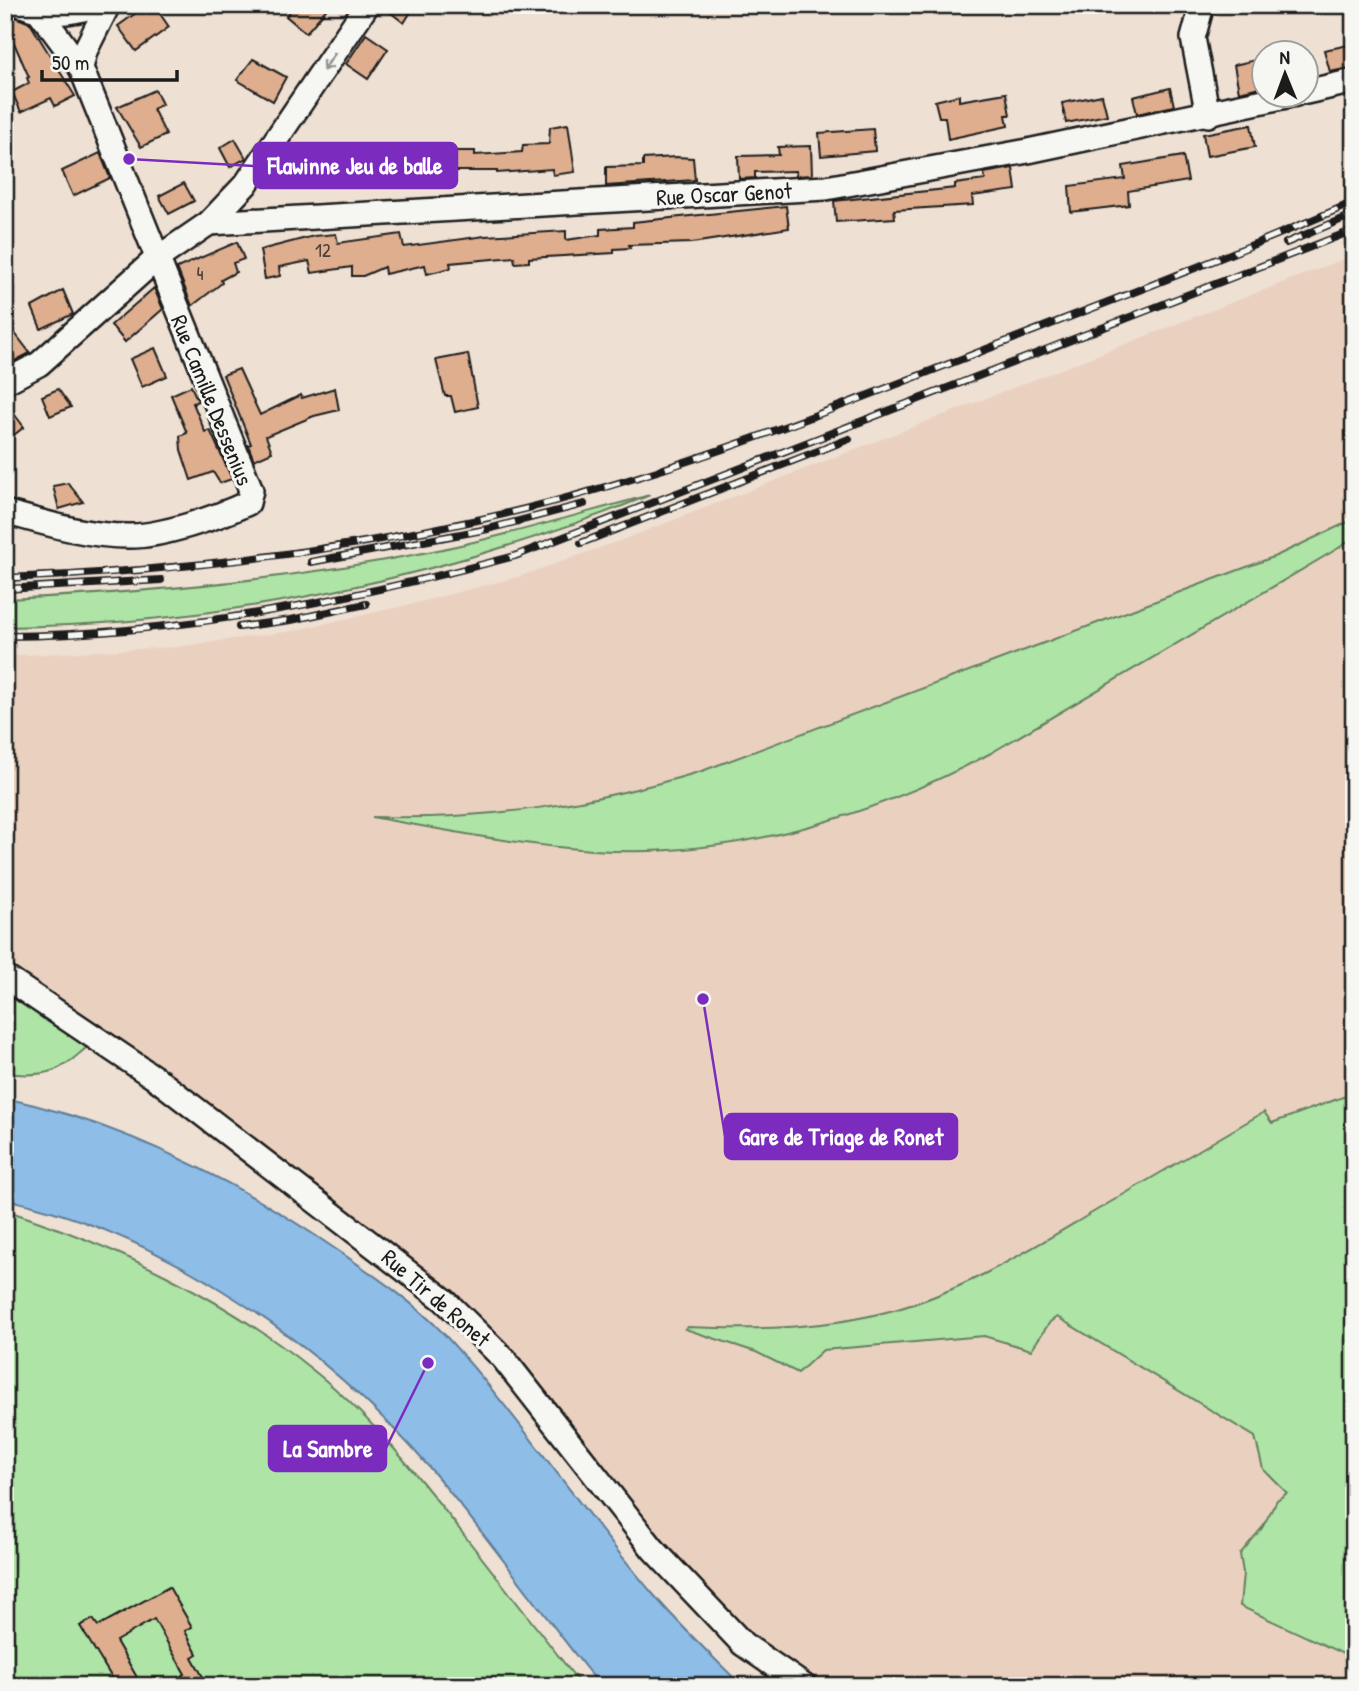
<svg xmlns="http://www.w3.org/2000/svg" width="1359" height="1691" viewBox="0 0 1359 1691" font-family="'Patrick Hand',sans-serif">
  <rect width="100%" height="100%" fill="#efe0d4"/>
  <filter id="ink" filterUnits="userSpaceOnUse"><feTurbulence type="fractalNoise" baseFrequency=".0143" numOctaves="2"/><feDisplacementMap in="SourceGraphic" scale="14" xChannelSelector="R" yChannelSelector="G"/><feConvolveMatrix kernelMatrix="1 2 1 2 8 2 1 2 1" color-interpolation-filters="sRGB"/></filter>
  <g filter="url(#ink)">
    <!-- built -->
    <polygon fill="#ead1bf" points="1354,255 1354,1686 820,1686 744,1632 661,1546 501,1345 5,969 5,656 175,647 292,631 416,603 521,576 630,537"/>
    <!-- green -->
    <g fill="#aee4a6" stroke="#658061" stroke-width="2">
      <path d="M650 495C447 577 225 625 5 627V599C146 593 285 580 423 553 499 538 575 515 650 495Z"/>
      <path d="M1354 519V538L1337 549 991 753C870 818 731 859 593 850 518 845 445 830 372 817 488 820 590 805 702 771L1276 556Z"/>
      <path d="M5 977 98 1037C64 1068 54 1079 5 1073Z"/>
      <path d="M1354 1093V1659L1240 1606 1243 1573 1240 1554 1262 1528 1277 1500 1287 1493 1263 1469 1255 1437 1057 1317 1050 1322 1031 1350 984 1336 823 1350 798 1373 756 1352 685 1329 688 1327C757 1330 826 1329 894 1310 962 1291 1024 1253 1085 1217 1145 1182 1204 1147 1264 1112L1272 1123Z"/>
      <path d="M5 1210C117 1247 222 1296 314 1371 372 1417 419 1477 464 1535 503 1585 543 1636 582 1686H5Z"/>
    </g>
    <!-- water -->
    <path fill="#8ebde8" stroke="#607d96" stroke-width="2" d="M5 1098C127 1124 238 1182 340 1252 375 1276 415 1303 444 1334 519 1416 581 1510 653 1594 680 1626 712 1656 742 1686H603L589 1672C535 1604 485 1533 429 1467 322 1344 166 1234 5 1199Z"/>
    <!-- building -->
    <g fill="#deae8f" stroke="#1c1c1c" stroke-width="2">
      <polygon points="147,5 154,5 169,27 136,51 118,26"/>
      <polygon points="295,5 330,5 306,33 286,16"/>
      <polygon points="381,5 415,5 404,23"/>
      <polygon points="5,13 30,23 75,96 55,106 51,98 21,112 12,92 29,83 27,78 29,77 14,43 5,48"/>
      <polygon points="366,34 388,49 368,79 346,64"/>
      <polygon points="1354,44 1354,67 1330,72 1324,50"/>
      <polygon points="1264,58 1264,86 1239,92 1234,65"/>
      <polygon points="253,59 286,77 273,101 237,80"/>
      <polygon points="1170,88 1174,106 1137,114 1133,97"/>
      <polygon points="155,90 162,104 153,109 166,135 141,147 117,107"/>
      <polygon points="1006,93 1010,115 1006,115 1008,126 948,139 945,117 939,117 935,101 959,95 959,101"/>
      <polygon points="1102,95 1107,115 1066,123 1062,103"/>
      <polygon points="568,124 575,172 553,175 552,169 497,173 497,171 394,171 393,151 475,151 475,155 522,152 523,145 549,144 550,127"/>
      <polygon points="1251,125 1255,147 1207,156 1203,134"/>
      <polygon points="873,129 875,151 821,156 819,133"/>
      <polygon points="235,139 246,158 230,167 220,148"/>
      <polygon points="811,146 812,175 796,176 796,171 755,172 755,178 739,179 738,156 779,155 778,147"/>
      <polygon points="100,153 110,178 73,196 62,171"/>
      <polygon points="1183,156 1188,181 1128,191 1129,205 1071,212 1069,186 1125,179 1123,166"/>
      <polygon points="676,157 693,158 695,180 606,186 606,167 643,166 643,159"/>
      <polygon points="1013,168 1016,190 972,196 973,205 894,210 895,218 836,222 834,201 955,188 955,184 985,180 984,173"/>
      <polygon points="184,183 194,201 169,214 159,196"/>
      <polygon points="786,206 789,228 692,243 629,245 630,248 614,249 614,253 529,258 529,262 515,263 514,257 450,263 451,268 427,274 425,265 385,274 384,267 363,276 352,276 352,267 312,273 309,261 279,267 280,276 265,279 260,250 314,236 336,234 338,243 401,234 404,247 485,236 566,231 566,240 600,235 600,229 633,227 633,222"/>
      <polygon points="237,242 244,259 233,263 236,272 221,280 222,283 192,306 177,268"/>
      <polygon points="154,288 163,309 125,342 111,325"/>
      <polygon points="63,290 73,314 41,329 32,307"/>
      <polygon points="14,332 30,353 5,366 5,338"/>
      <polygon points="155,348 167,376 142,387 130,359"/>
      <polygon points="468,354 478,407 455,412 451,396 445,396 436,360"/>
      <polygon points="239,369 260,415 301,395 302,398 335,388 339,410 314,416 266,436 272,452 254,460 248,445 251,444 223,375"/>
      <polygon points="191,386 198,401 193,403 205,432 210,430 232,479 220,483 213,472 191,480 181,450 180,436 187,433 171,395"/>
      <polygon points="58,389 71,407 50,416 42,396"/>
      <polygon points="5,402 24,427 5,442"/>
      <polygon points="68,483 83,502 59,509 53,486"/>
      <polygon points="169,1587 192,1627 185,1631 197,1654 192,1657 208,1686 165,1686 185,1674 154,1619 116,1641 142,1686 117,1686 80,1626 93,1619 98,1626"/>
    </g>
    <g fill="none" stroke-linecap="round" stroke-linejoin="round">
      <defs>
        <g id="minor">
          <path d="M22 5C50 17 71 13 100 5"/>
          <polyline points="1202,5 1193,38 1208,115"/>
          <polyline points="41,14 81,68"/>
          <polyline points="1306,92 1354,81"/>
          <polyline points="209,223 826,188 1028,151 1296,94"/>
          <polyline points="5,382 39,364 155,260 209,223 246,184 367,5"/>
          <path d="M5 512C45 523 86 536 128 536 161 537 218 517 248 503L251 490 81 68 85 51 108 5"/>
          <polyline points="5,977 158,1080 444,1300 503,1358 653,1549 743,1644 804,1686"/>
        </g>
      </defs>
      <!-- minor casing -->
      <use href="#minor" stroke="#1c1c1c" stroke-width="28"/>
      <!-- minor -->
      <use href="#minor" stroke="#f6f6f2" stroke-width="23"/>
      <defs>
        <g id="rail">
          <polyline points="1286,243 1354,214"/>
          <polyline points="581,543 849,439"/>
          <polyline points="311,562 488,529 584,504"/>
          <path d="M5 578C167 572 325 554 482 519 646 483 803 421 959 360 1091 308 1224 259 1354 202"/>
          <polyline points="5,589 161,580"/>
          <polyline points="239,627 291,620 366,604"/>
          <path d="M5 636C179 635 348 600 515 556L1354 230"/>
        </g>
      </defs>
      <!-- rail casing -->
      <use href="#rail" stroke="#1c1c1c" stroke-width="8"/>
      <!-- rail -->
      <use href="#rail" stroke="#f6f6f2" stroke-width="5" stroke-dasharray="16" stroke-linecap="butt"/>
    </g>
    <!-- one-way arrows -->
    <defs><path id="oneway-shaft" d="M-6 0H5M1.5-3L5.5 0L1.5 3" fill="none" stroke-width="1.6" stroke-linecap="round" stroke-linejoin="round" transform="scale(1.75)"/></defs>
    <use stroke="#949492" href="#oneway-shaft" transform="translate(329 62) rotate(124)"/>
  </g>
  <g text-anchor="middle" stroke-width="6" stroke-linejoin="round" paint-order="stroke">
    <!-- number labels -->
    <g font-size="19" fill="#4c4039">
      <text x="323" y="257">12</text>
      <text x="200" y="280">4</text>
    </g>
    <!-- street labels -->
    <g font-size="23" fill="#1c1c1c" stroke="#f6f6f2">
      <text transform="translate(724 194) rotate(-3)" y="8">Rue Oscar Genot</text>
      <text transform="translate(212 400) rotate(68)" y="8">Rue Camille Dessenius</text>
      <text transform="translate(436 1298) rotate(41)" y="8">Rue Tir de Ronet</text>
    </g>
  </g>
  <!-- callouts -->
  <path fill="none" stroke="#7b2cbf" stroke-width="2.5" d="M129 159L254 166M703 999L725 1136M428 1363L386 1448"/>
  <g fill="#7b2cbf" stroke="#f6f6f2" stroke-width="2.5">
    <circle cx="129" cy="159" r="7"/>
    <circle cx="703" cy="999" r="7"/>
    <circle cx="428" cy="1363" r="7"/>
  </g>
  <g fill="#7b2cbf" stroke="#7b2cbf" stroke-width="2.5">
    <rect x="254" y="143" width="203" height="45" rx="7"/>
    <rect x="725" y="1114" width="232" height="45" rx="7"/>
    <rect x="269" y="1426" width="117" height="45" rx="7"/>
  </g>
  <g font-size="24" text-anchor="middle" font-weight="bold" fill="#fff">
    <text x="355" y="174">Flawinne Jeu de balle</text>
    <text x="841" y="1145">Gare de Triage de Ronet</text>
    <text x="328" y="1457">La Sambre</text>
  </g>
  <!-- margin -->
  <rect width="1359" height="1691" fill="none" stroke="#f6f6f2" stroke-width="28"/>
  <rect x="14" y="14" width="1331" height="1663" fill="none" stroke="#1c1c1c" stroke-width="2.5" filter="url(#ink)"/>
  <!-- north arrow -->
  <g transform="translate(1285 74) rotate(359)"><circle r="33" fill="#f6f6f2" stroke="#9f9f9c" stroke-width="2"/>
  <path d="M0-5L12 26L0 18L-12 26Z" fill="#1c1c1c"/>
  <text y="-10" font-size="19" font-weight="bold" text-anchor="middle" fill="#1c1c1c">N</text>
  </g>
  <!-- scale -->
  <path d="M42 70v10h135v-10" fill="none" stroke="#1c1c1c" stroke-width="3.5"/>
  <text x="52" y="70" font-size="21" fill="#1c1c1c" stroke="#f6f6f2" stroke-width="5" paint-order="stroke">50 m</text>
</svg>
